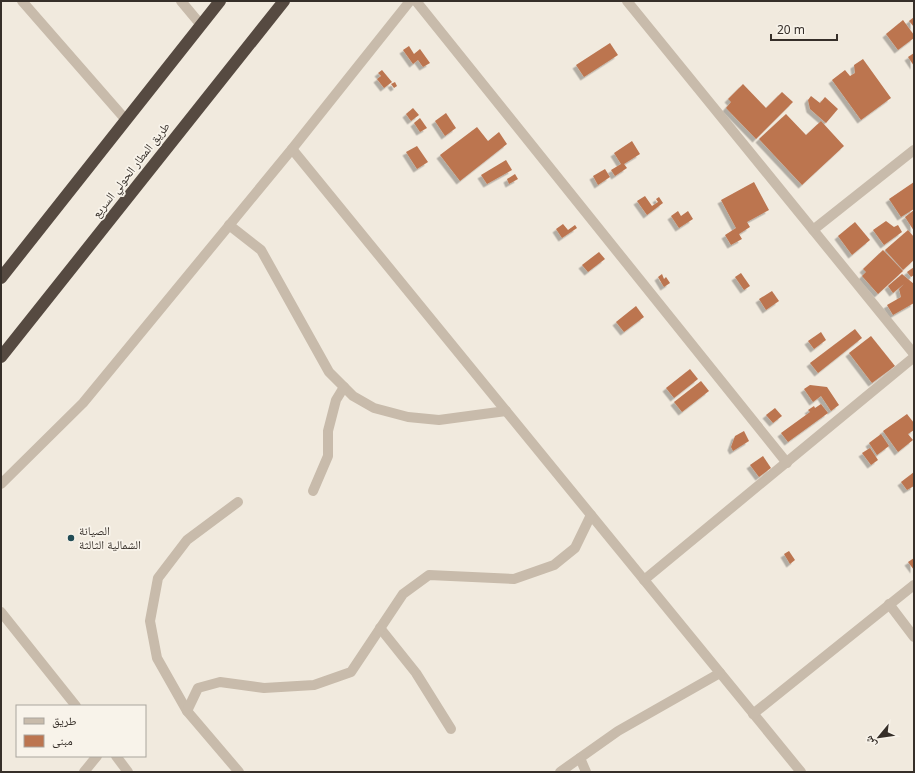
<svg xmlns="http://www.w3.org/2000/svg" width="915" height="773" viewBox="0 0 915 773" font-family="'Noto Sans','Noto Naskh Arabic',sans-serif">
  <defs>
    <filter id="shadow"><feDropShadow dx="-3.5" dy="3.5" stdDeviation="0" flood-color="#0004"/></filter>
  </defs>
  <rect width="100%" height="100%" fill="#f1eade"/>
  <!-- building -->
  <g fill="#bc7550" filter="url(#shadow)">
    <polygon points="914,17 914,27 909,21"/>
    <polygon points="903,20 914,35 914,38 898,50 886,34"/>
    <polygon points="610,43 618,55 584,77 576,65"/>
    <polygon points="409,46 414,54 420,49 430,63 423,67 418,60 413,64 403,50"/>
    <polygon points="914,53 914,66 908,57"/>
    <polygon points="863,59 891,98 861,120 832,80 845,70 850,76 855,73 854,65"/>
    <polygon points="382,70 392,82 384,88 377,79 381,76 378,73"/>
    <polygon points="395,82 397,86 394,88 391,84"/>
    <polygon points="743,84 766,108 782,92 793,102 756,139 726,108 731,102 728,99"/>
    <polygon points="811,96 820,103 825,97 838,109 826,123 810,109 808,100"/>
    <polygon points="413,108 419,115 411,121 406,114"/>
    <polygon points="446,113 456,128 445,136 435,121"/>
    <polygon points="786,114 806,135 821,121 844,146 802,185 759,139"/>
    <polygon points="420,118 427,128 420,132 414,123"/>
    <polygon points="477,127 488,141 499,132 507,144 460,181 440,155"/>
    <polygon points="632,141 640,154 624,164 627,168 615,176 611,170 621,164 614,153"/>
    <polygon points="417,146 428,162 417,169 406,152"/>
    <polygon points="506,160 512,170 487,184 481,175"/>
    <polygon points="605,169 610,177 598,185 593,176"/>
    <polygon points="515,174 518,179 509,184 507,179"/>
    <polygon points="754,182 769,210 747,222 750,227 739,234 742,239 731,245 725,235 736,228 721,200"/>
    <polygon points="914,182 914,209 901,217 889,199"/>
    <polygon points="645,196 652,206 658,202 656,199 659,197 663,203 647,215 637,201"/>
    <polygon points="914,210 914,231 905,217"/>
    <polygon points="678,211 681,216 688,211 693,219 679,228 671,216"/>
    <polygon points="886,221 894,227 898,225 902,232 884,245 873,230"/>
    <polygon points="855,222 870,240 852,255 838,236"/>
    <polygon points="563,224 568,230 575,225 577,228 562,238 556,229"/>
    <polygon points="908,230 914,237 914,260 903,270 885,250"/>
    <polygon points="883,250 903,271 878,294 862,276 866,272 863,269"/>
    <polygon points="599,252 605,259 588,272 582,265"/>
    <polygon points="914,267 914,275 911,277 907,272"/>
    <polygon points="741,273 750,286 744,290 735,277"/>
    <polygon points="662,274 664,279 666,277 670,283 664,287 658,277"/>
    <polygon points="902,274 914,284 914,303 893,315 887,305 901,297 899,289 904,284 893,293 888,286"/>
    <polygon points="772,291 779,301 766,310 759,299"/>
    <polygon points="636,306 644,317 624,332 616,322"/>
    <polygon points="855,329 862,338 818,373 810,363"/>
    <polygon points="821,332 826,340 814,349 808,341"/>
    <polygon points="871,336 895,366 872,383 849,353"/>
    <polygon points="690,369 698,379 674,398 666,388"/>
    <polygon points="701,381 709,391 682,412 674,402"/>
    <polygon points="810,385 827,387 839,405 831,411 821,396 813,402 804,389"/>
    <polygon points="821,404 828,413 788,442 781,433 810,412 808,410 814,406 815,408"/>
    <polygon points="775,408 782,416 773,423 766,415"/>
    <polygon points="907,414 914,423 914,430 908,434 913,440 898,452 883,431"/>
    <polygon points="744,431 749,441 733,451 731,447 735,436"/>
    <polygon points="881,434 889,446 877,455 869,443"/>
    <polygon points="870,448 878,460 871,465 862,453"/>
    <polygon points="763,456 771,468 759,477 750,465"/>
    <polygon points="914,472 914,486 907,490 901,482"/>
    <polygon points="789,551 795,560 790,564 784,554"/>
    <polygon points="914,558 914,570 908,562"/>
  </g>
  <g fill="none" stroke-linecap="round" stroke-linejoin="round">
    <!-- minor -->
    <g stroke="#c8bbab" stroke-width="10">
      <polyline points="22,1 126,120"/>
      <polyline points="181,1 201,25"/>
      <polyline points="416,1 787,463"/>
      <polyline points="627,1 914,354"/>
      <polyline points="292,149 801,772"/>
      <polyline points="229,225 261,250 329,372 353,396 374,408 408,417 439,420 506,411"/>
      <polyline points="813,230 914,150"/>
      <polyline points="1,484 83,403 292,149 410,1"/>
      <polyline points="313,491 328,456 328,431 336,400 344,387"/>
      <polyline points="644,580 914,357"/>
      <polyline points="889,604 914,637"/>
      <polyline points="1,612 76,706"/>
      <polyline points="380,628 416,673 451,729"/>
      <polyline points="187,711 157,658 150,621 158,578 187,540 238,502"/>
      <polyline points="753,714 914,585"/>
      <polyline points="116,756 128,772"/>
      <polyline points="580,758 586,772"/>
      <polyline points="84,772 97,756"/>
      <polyline points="239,772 187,711 198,688 220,682 264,688 314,685 351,672 403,594 429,575 514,579 554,565 575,548 591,515"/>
      <polyline points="560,772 618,731 720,673"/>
    </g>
    <!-- highway -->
    <g stroke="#564a41" stroke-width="12">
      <polyline points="1,278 220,1"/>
      <polyline points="1,357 284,1"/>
    </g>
  </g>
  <!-- markers -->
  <circle fill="#224c55" stroke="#f8f3ea" stroke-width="1.5" cx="71" cy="538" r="4"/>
  <g text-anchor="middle" stroke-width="3.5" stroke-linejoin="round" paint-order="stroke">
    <!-- street labels -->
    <g font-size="12" fill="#362f29" stroke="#f8f3ea">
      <text transform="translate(131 170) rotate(-52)" y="4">طريق المطار الحولي السريع</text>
    </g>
    <!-- poi labels -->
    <g font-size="12" fill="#362f29" stroke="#f8f3ea" text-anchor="start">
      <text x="79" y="535">الصيانة<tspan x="79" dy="14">الشمالية الثالثة</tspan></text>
    </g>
  </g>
  <!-- border -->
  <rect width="915" height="773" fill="none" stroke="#362f29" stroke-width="4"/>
  <!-- legend -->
  <rect x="16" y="705" width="130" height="52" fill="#f8f3ea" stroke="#aaa59d"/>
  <rect x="24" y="718" width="20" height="6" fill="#c8bbab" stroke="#aaa59d"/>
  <text x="52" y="725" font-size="12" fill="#362f29">طريق</text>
  <rect x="24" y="735" width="20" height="12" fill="#bc7550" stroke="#aaa59d"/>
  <text x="52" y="745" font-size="12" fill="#362f29">مبنى</text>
  <!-- north arrow -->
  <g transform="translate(879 737) rotate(241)" stroke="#f8f3ea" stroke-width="3" paint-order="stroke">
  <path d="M0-3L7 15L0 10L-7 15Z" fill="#362f29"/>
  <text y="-6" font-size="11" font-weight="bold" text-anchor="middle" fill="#362f29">ش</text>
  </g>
  <!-- scale -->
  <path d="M771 34v6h66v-6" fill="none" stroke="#362f29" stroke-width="2"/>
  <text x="777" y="34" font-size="12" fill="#362f29" stroke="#f8f3ea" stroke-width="3" paint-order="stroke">20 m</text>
</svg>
